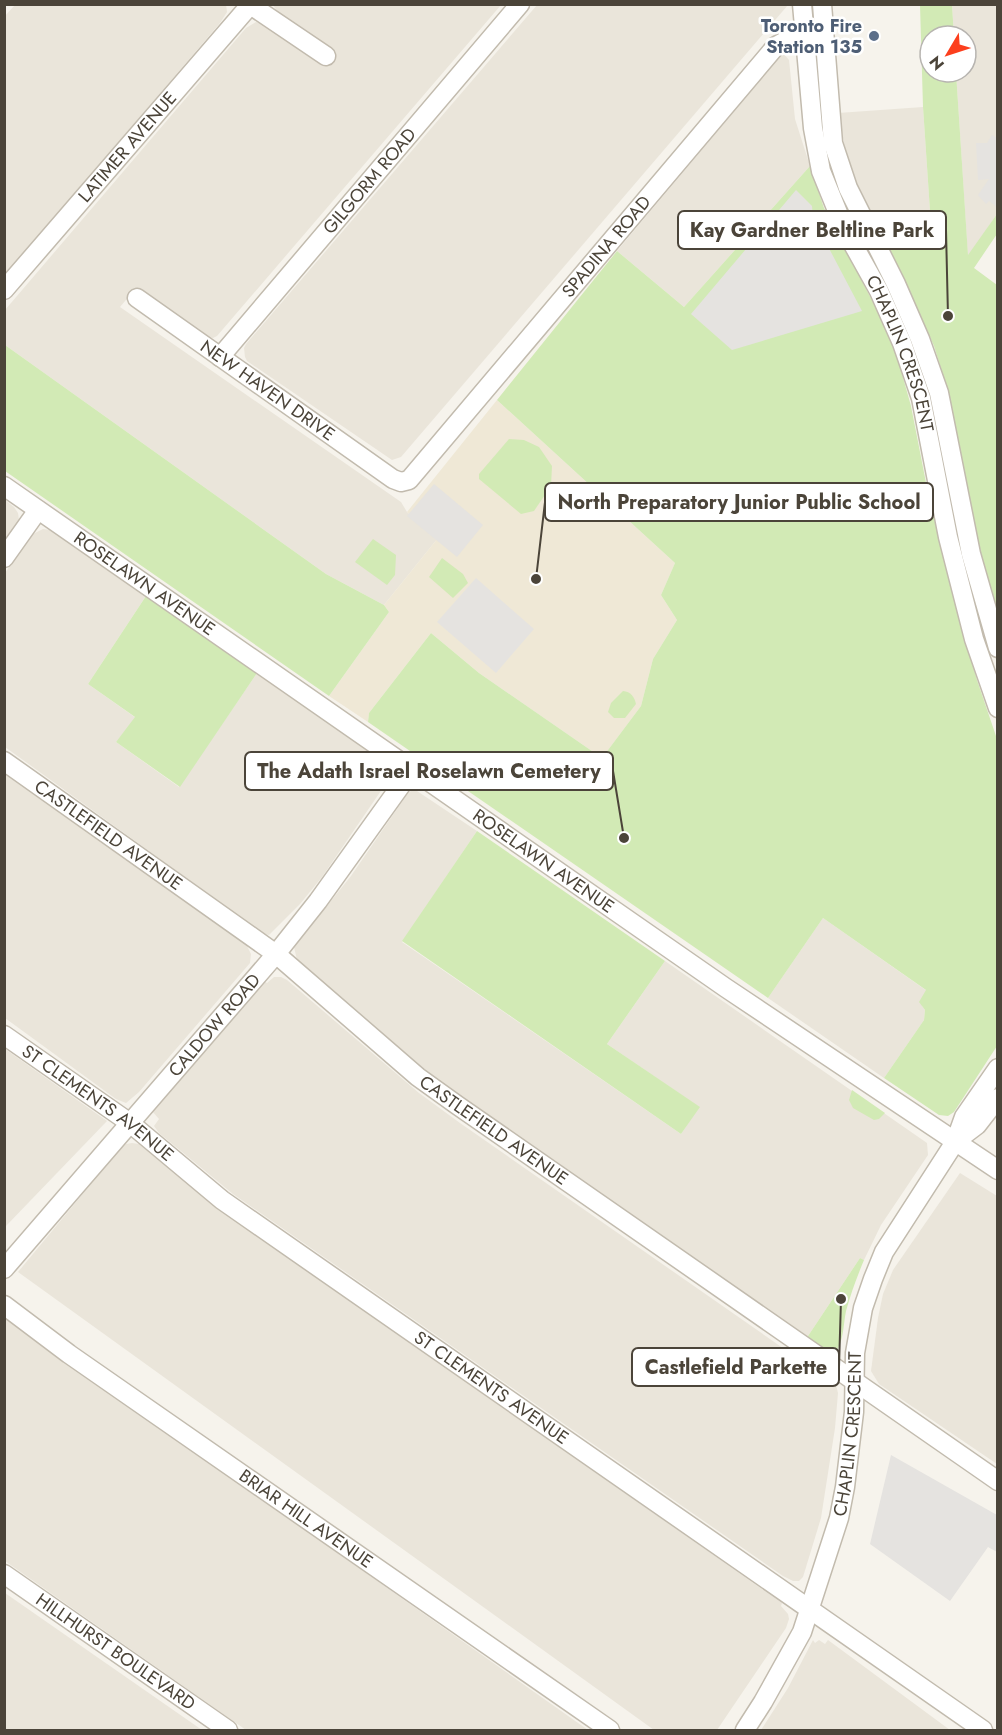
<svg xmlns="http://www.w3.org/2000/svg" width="1002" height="1735" viewBox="0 0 1002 1735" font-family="Jost,sans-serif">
  <rect width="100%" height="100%" fill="#f6f3ec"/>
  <!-- residential -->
  <g fill="#eae5da">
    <polygon points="15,5 226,4 227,12 220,23 5,275 4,17"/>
    <polygon points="273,5 501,5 217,336 213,338 207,337 136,288 120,307 401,502 407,512 438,538 384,605 326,574 5,345 5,310 246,28 256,22 260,23 323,66 334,53 277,11"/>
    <polygon points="537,5 788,5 401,457 392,460 247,361 245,357 244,348 246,344"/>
    <polygon points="952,5 997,5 997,214 968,257 956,72 966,72 966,36 954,36"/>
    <polygon points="783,53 789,60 795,119 810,166 684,307 617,251"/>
    <polygon points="923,107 930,211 926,217 879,219 874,223 860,196 848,163 838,113"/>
    <polygon points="5,500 14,507 18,513 19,520 5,543"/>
    <polygon points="43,529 50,530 146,596 88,684 136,718 116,742 179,787 257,673 390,766 387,769 389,777 387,782 322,877 300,904 269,935 264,934 5,747 5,573 31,535"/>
    <polygon points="5,771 249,944 247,946 251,954 250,963 139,1092 126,1103 116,1099 5,1018"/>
    <polygon points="414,789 477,831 402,942 681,1134 699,1107 607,1044 665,961 927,1143 928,1155 881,1225 864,1260 860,1258 806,1339 447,1088 297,960 294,947 351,876 408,793"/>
    <polygon points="823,918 927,991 922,1006 925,1010 924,1020 884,1078 768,998"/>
    <polygon points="274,977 281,977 287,980 419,1093 460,1123 836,1385 838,1393 835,1428 821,1518 803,1577 799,1581 793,1581 783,1576 233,1194 159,1133 154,1126 159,1119 152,1111 264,981 267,983"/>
    <polygon points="5,1049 107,1121 5,1227"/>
    <polygon points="132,1143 139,1144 145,1148 218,1208 782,1603 781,1606 788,1614 789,1619 786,1628 717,1730 654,1730 18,1272 120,1149 126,1144"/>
    <polygon points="960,1173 997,1196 997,1464 879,1384 871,1371 878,1318 883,1294 893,1270"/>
    <polygon points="4,1317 588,1730 246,1730 5,1561"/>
    <polygon points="5,1593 202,1730 5,1730"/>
    <polygon points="813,1640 815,1643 819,1640 825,1644 828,1640 950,1730 761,1730 788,1688"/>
  </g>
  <!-- education -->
  <polygon fill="#efe8d6" points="497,400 675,563 661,595 677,620 653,659 641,706 602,758 479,673 431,633 369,713 368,722 329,696 389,612 384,605 438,538 407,512"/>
  <!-- green -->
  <g fill="#d2eab5">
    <polygon points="920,5 952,5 954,36 930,36 930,72 956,72 968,255 997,214 997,234 974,268 997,285 997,614 978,541 949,394 934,346 907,285 874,223 879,219 926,217 930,211 923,107"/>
    <polygon points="810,166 824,208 876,308 897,356 911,406 929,498 951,589 977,680 997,739 997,1046 954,1112 948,1116 939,1115 884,1078 924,1020 925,1010 919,1002 926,990 823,918 768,998 368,722 369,713 431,633 479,673 602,758 641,706 653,659 677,620 661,595 675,563 497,400 617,251 684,307"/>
    <polygon points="5,345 326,574 384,605 389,612 329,696 5,471"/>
    <polygon points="509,439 524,440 539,447 552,466 551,486 534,511 521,514 479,479 479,474"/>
    <polygon points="373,539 396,555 395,575 387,585 355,562"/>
    <polygon points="442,558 463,574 468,583 453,598 429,577"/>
    <polygon points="146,596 257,673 180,787 116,742 135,717 88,684"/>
    <path d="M623 691C631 692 634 696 636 704L625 718H614L608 712 611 703Z"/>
    <polygon points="477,831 665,961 607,1044 700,1107 681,1134 402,941"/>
    <polygon points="852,1090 885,1113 879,1119 874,1120 853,1108 849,1100"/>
    <path d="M860 1258 864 1260C857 1277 851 1293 846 1311 843 1326 844 1341 835 1353L831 1354 806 1339Z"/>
  </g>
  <!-- parking -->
  <g fill="#e5e3e0">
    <polygon points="992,135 997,138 997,207 989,201 986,204 978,195 989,179 978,180 976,143 987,143"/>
    <polygon points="796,190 812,206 813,218 862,311 732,350 691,314"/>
    <polygon points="434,484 483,525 457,557 407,516"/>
    <polygon points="476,578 534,629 496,673 437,622"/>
    <polygon points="891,1455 997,1515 997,1552 988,1547 950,1601 870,1544"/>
  </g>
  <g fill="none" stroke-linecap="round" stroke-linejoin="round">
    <defs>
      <g id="minor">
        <polyline points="249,4 326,56"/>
        <path id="s1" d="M802 4 813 128 821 171 845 230 879 291 902 343 921 398 948 537 974 639 998 708"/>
        <polyline points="822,4 833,143 848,188 896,284 920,339 939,393 971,554 998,648"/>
        <path id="s2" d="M4 290 251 4"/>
        <path id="s3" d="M137 298 393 479 401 482 409 480 776 46 794 36 824 39"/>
        <path id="s4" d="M220 357 520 4"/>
        <path id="s5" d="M4 486 726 988 998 1170"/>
        <polyline points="4,558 38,510"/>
        <path id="s6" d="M4 761 276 954 418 1077 457 1105 998 1481"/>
        <path id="s7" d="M4 1035 130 1123 222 1200 983 1730"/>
        <polyline points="956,1141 977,1125 998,1098"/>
        <path id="s8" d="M4 1269 276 954 318 901 412 770"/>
        <path id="s9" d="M4 1305 69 1354 610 1730"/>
        <path id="s10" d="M4 1574 228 1730"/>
        <path id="s11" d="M745 1730 763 1702 802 1632 839 1518 845 1487 854 1412 855 1353 863 1308 873 1279 884 1252 955 1142 964 1117 998 1068"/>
      </g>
    </defs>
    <!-- minor casing -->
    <use href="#minor" stroke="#c2bbae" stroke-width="21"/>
    <!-- minor -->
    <use href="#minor" stroke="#fff" stroke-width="18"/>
  </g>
  <!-- markers -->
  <circle fill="#5c6f8a" stroke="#fff" stroke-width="2" cx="874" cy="36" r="6"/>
  <g text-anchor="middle" stroke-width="5" stroke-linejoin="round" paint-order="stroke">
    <!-- service labels -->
    <g font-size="18" font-weight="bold" fill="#4e5e75" stroke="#fff" text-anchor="end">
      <text x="862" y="32">Toronto Fire<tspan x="862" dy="21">Station 135</tspan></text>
    </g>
    <!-- street labels -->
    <g font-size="18" fill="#4b4439" stroke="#fff">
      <text dy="6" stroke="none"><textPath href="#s2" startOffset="189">LATIMER AVENUE</textPath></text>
      <text dy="6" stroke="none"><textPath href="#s4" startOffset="231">GILGORM ROAD</textPath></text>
      <text dy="6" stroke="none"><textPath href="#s3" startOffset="636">SPADINA ROAD</textPath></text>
      <text dy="6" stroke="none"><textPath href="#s1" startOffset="368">CHAPLIN CRESCENT</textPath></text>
      <text dy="6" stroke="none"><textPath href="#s3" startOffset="160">NEW HAVEN DRIVE</textPath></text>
      <text dy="6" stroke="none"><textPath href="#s5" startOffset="171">ROSELAWN AVENUE</textPath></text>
      <text dy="6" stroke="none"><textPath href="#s6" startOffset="128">CASTLEFIELD AVENUE</textPath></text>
      <text dy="6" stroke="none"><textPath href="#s5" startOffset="657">ROSELAWN AVENUE</textPath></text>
      <text dy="6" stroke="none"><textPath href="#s8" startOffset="322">CALDOW ROAD</textPath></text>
      <text dy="6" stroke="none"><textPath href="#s7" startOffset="116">ST CLEMENTS AVENUE</textPath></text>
      <text dy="6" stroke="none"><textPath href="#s6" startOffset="614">CASTLEFIELD AVENUE</textPath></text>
      <text dy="6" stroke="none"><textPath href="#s7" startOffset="602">ST CLEMENTS AVENUE</textPath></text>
      <text dy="6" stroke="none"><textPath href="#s11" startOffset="318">CHAPLIN CRESCENT</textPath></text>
      <text dy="6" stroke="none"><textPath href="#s9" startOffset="370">BRIAR HILL AVENUE</textPath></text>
      <text dy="6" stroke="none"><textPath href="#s10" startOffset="136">HILLHURST BOULEVARD</textPath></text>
    </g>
  </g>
  <!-- callouts -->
  <path fill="none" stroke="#4b4439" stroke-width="2" d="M948 316L946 230M536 579L545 502M624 838L613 771M841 1299L839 1367"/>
  <g fill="#4b4439" stroke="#fff" stroke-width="2">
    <circle cx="948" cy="316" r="6"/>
    <circle cx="536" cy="579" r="6"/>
    <circle cx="624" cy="838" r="6"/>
    <circle cx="841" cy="1299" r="6"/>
  </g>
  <g fill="#fff" stroke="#4b4439" stroke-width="2">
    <rect x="678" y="211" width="268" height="38" rx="6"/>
    <rect x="545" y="483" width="388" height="38" rx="6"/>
    <rect x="245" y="752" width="368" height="38" rx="6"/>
    <rect x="632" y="1348" width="207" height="38" rx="6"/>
  </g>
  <g font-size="20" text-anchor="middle" font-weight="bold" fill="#4b4439">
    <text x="812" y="237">Kay Gardner Beltline Park</text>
    <text x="739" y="509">North Preparatory Junior Public School</text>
    <text x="429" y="778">The Adath Israel Roselawn Cemetery</text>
    <text x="736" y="1374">Castlefield Parkette</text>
  </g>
  <!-- border -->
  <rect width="1002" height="1735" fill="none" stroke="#4b4439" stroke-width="12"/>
  <!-- north arrow -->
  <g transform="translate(948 54) rotate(231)"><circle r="28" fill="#ffffff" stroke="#b7b4b0" stroke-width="1.5"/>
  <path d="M0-4.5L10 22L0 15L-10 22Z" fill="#fc3f1d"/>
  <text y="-9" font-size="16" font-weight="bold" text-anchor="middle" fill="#4b4439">N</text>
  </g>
</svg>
